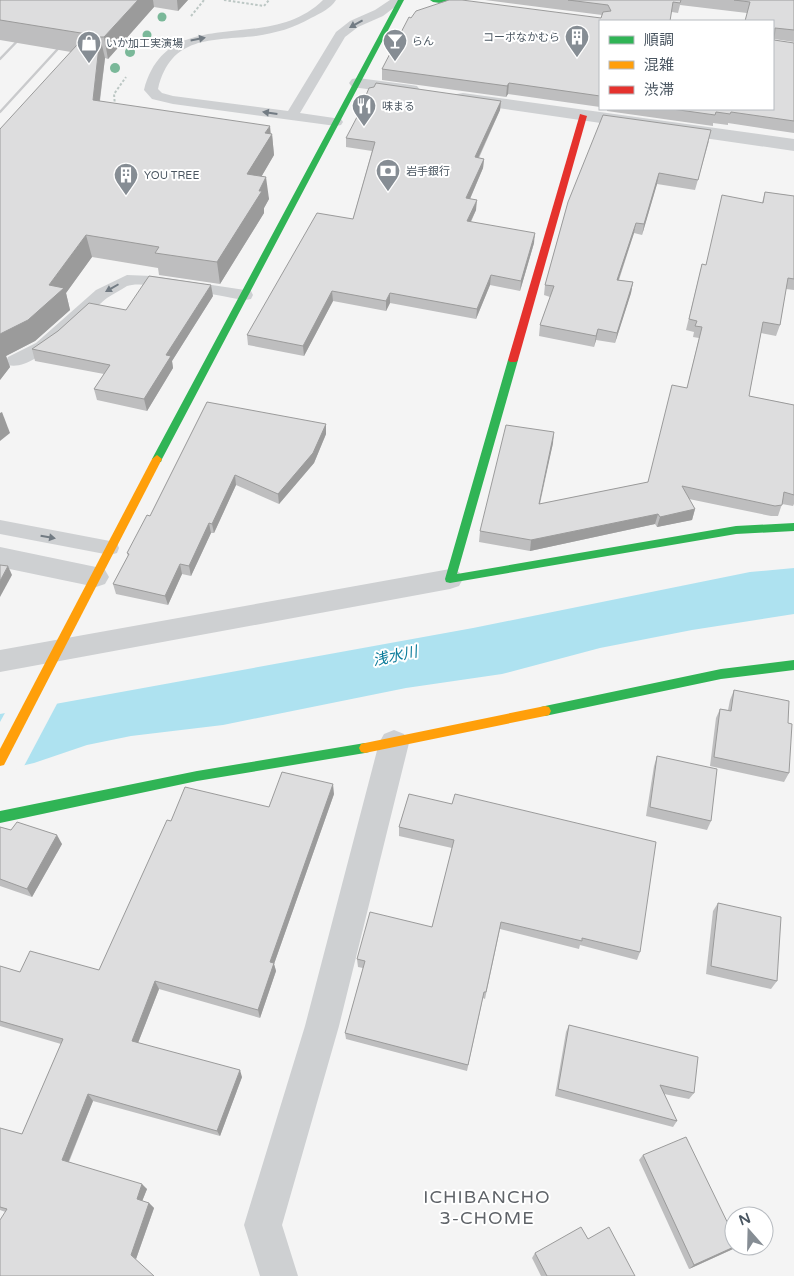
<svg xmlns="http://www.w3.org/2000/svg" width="794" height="1276" viewBox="0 0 794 1276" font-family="'Varela Round','Noto Sans JP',sans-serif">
  <rect width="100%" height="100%" fill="#f4f4f4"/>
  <!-- water -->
  <polygon fill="#aee2f0" points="794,568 794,614 692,630 600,648 502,674 406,688 223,725 131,736 87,745 34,763 0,771 0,714 473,628 750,572"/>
  <!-- pier -->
  <polygon fill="#f4f4f4" points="59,700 23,768 0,773 0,722 6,711"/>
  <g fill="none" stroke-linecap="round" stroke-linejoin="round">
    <!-- path -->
    <g stroke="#bcc7c4" stroke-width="2" stroke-dasharray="2.5 2" stroke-linecap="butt">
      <polyline points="224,0 264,6 269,0"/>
      <polyline points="191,16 204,0"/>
      <polyline points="115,106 114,94 126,77"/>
    </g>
    <!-- lane -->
    <g fill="#ced0d2" fill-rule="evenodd">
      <path d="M323 0H336C330 9 321 13 311 18 294 28 276 33 256 36 211 41 171 35 158 89L162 93 173 96 288 111 336 32 350 21 375 10 390 0H404L383 16 358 27 345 37 300 113 341 119 343 122 341 125 336 126 173 104 152 99 144 90C168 0 267 56 323 0Z"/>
      <path d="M127 275 152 276 245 290 251 291 253 295 251 299 245 300C224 297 142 279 127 286 121 290 113 294 107 298 86 314 36 373 8 365L6 361 8 357 36 343 96 290Z"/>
      <polygon points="0,520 110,541 117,543 119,548 117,553 110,555 0,534"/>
    </g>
    <!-- street -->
    <g fill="#ced0d2" fill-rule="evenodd">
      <polygon points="358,78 411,85 417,86 420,90 417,94 411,95 352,87 349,83 352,79"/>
      <polygon points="463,93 794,139 794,151 457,102 454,98 457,94"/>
      <polygon points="0,547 96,567 105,570 109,577 105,584 96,587 0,567"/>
      <polygon points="450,569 459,572 463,579 459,586 450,589 0,672 0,650"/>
      <polygon points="394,730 404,734 409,743 339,1026 282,1225 298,1276 260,1276 244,1225 305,1026 379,743 384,734"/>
    </g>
    <!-- fast -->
    <g fill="#30b455" fill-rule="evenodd">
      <polygon points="398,0 404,0 162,459 161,462 153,462 152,459"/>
      <polygon points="430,0 447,0 485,7 482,9 433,2"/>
      <polygon points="513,357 518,360 457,574 736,526 794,523 794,531 736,534 450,583 446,582 445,579 508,360"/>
      <polygon points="794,660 794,670 721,679 545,716 541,715 539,711 541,707 545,706 721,669"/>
      <polygon points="365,743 369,744 371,748 369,752 365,753 197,781 0,823 0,811 197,771"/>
    </g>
    <!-- slow -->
    <g fill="#ff9f0a" fill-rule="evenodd">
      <polygon points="157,455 162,459 4,765 0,766 0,749 152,459"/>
      <polygon points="545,706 549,707 551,711 549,715 545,716 365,753 361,752 359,748 361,744 365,743"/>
    </g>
    <!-- jam -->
    <polygon fill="#e5322d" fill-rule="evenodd" points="580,114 587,116 518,360 516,362 510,362 508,360"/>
    <!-- rail -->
    <g stroke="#c9cacc" stroke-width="2.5">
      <polyline points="0,59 26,32"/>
      <polyline points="0,112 66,40"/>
    </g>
  </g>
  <!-- trees -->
  <g fill="#7ab899">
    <circle cx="162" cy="17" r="4.5"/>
    <circle cx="147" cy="35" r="4.5"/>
    <circle cx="130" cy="52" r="5"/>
    <circle cx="115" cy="68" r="5"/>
  </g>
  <!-- wall -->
  <g fill="#bebebf">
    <polygon points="0,0 188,0 178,11 154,7 108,59 105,58 100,101 272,134 274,155 261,177 269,199 264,208 264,213 220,284 159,275 158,268 92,257 66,293 70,310 35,341 6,356 10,367 0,380 71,52 0,40"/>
    <polygon points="485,0 794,0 794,42 774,39 774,40 794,43 794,133 728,123 728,125 713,123 713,126 607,111 607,109 773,109 747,13 680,5 678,13 672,12 600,21 600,107 508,94 506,97 382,80 382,69 601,18 602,15"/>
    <polygon points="501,101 500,110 479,158 484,159 483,168 470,199 476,210 471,222 534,243 520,291 490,285 476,319 390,303 386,311 333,301 304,356 248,345 247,335 353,219 372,151 346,147 346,138"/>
    <polygon points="709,141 695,190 657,184 642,235 634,233 619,280 633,282 631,293 615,343 596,340 594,347 539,336 540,325 550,297 544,295 545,285 568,202"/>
    <polygon points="765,192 794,196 794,290 786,289 780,325 776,336 761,333 749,396 794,405 794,504 793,506 782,504 778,516 771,516 689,499 695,509 692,520 657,527 655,524 530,551 479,542 480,531 553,443 540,504 648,482 687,388 699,338 693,337 694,332 686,330 702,264 706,265 762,203"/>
    <polygon points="213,296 172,361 173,368 147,411 97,400 94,389 104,374 35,361 32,349 126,310"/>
    <polygon points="207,402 326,434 314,463 279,504 236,485 214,533 211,533 191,576 182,574 168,605 116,594 113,584 128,556 127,553 150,516"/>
    <polygon points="734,690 788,723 789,773 784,782 710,766 716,718 720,709 728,710 730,700"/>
    <polygon points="657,756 711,821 707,830 646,816 654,766"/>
    <polygon points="334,794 274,964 276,971 260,1018 159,989 138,1043 242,1077 220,1136 93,1101 69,1162 147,1189 142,1201 149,1203 154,1208 136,1259 0,1210 0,1128 22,1134 61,1044 0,1026 0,966 20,972 99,970 171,821 269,807"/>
    <polygon points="409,794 640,952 637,960 580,945 579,949 500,929 485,999 483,998 467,1071 346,1039 345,1033 363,968 358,967 357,959 432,927 452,848 399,836 399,827"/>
    <polygon points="0,827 62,844 32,897 0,886"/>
    <polygon points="718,903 777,981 771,989 706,974 713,911"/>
    <polygon points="569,1025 694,1093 689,1099 664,1094 677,1121 673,1127 555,1096 566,1032"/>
    <polygon points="643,1155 733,1249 689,1269 639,1160"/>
    <polygon points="588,1239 635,1276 541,1276 532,1258 535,1253"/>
  </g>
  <!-- shaded-wall -->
  <g fill="#9b9b9b">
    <polygon points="138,0 153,0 154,7 108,59 104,37"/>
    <polygon points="177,0 188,0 178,11"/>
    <polygon points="100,37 105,58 97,121 93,100"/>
    <polygon points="509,83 508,94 506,97 507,86"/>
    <polygon points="501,101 500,110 474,167 475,157"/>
    <polygon points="270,126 271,136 272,134 274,155 250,196 247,174 265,133"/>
    <polygon points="484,159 483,168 466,208 466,198"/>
    <polygon points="659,173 657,184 642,235 644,224"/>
    <polygon points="266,177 269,199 264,208 264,213 220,284 217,262"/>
    <polygon points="477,200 476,210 466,231 467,221"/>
    <polygon points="636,223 634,233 615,290 617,280"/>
    <polygon points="535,233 534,243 520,291 521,281"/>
    <polygon points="86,235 92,257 66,293 70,310 35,341 6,356 10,367 0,380 0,334 49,285"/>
    <polygon points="491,275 490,285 476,319 477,309"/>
    <polygon points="633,282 631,293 615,343 617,333"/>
    <polygon points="211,285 213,296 172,361 173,368 147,411 144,399 166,355"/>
    <polygon points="332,291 333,301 304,356 303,346"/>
    <polygon points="390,293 390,303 386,311 386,301"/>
    <polygon points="598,329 596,340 594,347 596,336"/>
    <polygon points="2,412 10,433 0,441 0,413"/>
    <polygon points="326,424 326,434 314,463 279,504 278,494"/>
    <polygon points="554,432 553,443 537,514 539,504"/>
    <polygon points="235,475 236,485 214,533 212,524"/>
    <polygon points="695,509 692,520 657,527 660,517"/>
    <polygon points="658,514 655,524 530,551 531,540"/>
    <polygon points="209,523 211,533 191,576 189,566"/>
    <polygon points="180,564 182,574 168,605 165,596"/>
    <polygon points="8,566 12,575 0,597 0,581"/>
    <polygon points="333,784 334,794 274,964 276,971 260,1018 258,1010 270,962"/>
    <polygon points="57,835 62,844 32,897 27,889"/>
    <polygon points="155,981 159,989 136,1048 132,1041"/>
    <polygon points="240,1070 242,1077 220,1136 217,1131"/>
    <polygon points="88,1094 93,1101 67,1165 62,1160"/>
    <polygon points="142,1184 147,1189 141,1204 137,1199"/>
    <polygon points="149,1203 154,1208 136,1259 131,1255"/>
    <polygon points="736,1246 737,1246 733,1249 689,1269 694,1265"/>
  </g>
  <!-- building -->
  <g fill="#ddddde" stroke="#9b9b9b">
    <polygon points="0,0 138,0 104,37 100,37 93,100 270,126 265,133 272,134 247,174 266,177 259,191 262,191 217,262 155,253 159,247 86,235 49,285 64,288 28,320 0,334 0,129 87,34 0,20"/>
    <polygon points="449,0 462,0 601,18 603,12 611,11 608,5 568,0 681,0 680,3 673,2 670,21 600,21 600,96 509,83 507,86 382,69 409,17 411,18 416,11"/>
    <polygon points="734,0 794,0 794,30 775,28 774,40 794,43 794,121 731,112 730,114 716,112 715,115 672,109 773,109 773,21 745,21 750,2"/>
    <polygon points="376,83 501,101 475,157 484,159 466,198 477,200 467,221 535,233 521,281 491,275 477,309 390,293 386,301 332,291 303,346 247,335 317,213 353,219 375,142 346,138 357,117 369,88 374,87"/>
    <polygon points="603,115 711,130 698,180 659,173 644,224 636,223 617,280 633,282 617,333 598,329 596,336 540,325 554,286 545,285 568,202"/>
    <polygon points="765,192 794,196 794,279 788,278 780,325 763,322 749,396 794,405 794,495 784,492 782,505 775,506 682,486 695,509 660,517 658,514 531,540 480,531 506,425 554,432 539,504 648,482 672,385 687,388 702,327 695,326 697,321 689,319 702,264 706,265 722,195 763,203"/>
    <polygon points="149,276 211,285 166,355 171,356 144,399 94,389 110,365 32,349 58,331 89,303 126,310"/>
    <polygon points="207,402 326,424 313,453 278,494 235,475 212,524 209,523 189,566 180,564 165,596 113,584 129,554 127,553 147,515 150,516"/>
    <polygon points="0,565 8,566 0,581"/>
    <polygon points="734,690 789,701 788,723 792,724 789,773 714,757 720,709 731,711"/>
    <polygon points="657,756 717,769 711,821 650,807"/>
    <polygon points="282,772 333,784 270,962 274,963 258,1010 155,981 132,1041 240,1070 217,1131 88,1094 62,1160 142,1184 137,1199 149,1203 131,1255 154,1276 0,1276 0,1220 7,1209 0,1207 0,1128 22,1134 63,1039 0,1021 0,966 20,972 30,951 99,970 167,820 171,821 185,787 269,807"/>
    <polygon points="409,794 452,804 455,794 656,842 640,952 582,938 582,941 501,922 486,992 484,992 468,1065 345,1033 365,961 357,959 370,912 432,927 454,840 399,827"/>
    <polygon points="17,822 57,835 27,889 0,879 0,827 11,830"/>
    <polygon points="718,903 781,917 777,981 711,966"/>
    <polygon points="569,1025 698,1057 694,1093 660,1085 677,1121 558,1089"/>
    <polygon points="686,1137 734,1236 734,1246 736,1246 694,1265 643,1155"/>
    <polygon points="581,1227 588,1239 609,1227 635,1276 547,1276 535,1253"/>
  </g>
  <!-- one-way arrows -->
  <defs><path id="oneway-solid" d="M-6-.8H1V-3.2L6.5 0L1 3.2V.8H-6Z" transform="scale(1.25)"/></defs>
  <g fill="#727b83">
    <use href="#oneway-solid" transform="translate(356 24) rotate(151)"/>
    <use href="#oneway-solid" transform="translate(198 39) rotate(-11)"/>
    <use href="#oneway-solid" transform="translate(270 113) rotate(-172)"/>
    <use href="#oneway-solid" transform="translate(112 288) rotate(150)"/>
    <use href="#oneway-solid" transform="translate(48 537) rotate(10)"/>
  </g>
  <!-- icons -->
  <defs>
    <symbol id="building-pin" viewBox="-11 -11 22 30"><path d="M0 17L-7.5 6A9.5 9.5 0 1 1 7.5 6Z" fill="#868d94" stroke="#fff"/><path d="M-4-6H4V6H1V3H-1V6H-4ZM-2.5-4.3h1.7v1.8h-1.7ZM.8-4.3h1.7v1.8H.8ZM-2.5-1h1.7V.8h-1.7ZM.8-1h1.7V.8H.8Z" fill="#fff"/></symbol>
    <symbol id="bar-pin" viewBox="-11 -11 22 30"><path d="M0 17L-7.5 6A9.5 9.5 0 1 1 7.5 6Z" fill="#868d94" stroke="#fff"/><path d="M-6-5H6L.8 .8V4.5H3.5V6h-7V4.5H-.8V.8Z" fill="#fff"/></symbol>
    <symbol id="shop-pin" viewBox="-11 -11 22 30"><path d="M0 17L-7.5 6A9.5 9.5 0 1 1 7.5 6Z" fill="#868d94" stroke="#fff"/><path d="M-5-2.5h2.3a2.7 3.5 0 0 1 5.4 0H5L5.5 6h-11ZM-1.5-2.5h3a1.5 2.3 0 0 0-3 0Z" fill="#fff"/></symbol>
    <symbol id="restaurant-pin" viewBox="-11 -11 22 30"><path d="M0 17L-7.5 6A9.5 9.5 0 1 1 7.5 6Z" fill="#868d94" stroke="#fff"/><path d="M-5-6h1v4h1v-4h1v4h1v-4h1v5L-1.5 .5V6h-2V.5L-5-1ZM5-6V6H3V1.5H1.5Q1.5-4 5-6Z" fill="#fff"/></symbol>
    <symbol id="bank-pin" viewBox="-11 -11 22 30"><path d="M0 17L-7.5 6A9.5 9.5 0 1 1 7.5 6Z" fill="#868d94" stroke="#fff"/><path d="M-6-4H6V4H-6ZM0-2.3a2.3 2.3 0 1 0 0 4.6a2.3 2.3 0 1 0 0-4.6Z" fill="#fff"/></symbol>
  </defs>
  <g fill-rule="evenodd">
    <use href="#building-pin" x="563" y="23" width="28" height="38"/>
    <use href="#bar-pin" x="381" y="27" width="28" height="38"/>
    <use href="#shop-pin" x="75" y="29" width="28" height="38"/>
    <use href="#restaurant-pin" x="350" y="92" width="28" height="38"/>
    <use href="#bank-pin" x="374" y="157" width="28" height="38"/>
    <use href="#building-pin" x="112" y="161" width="28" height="38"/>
  </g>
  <g text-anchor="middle" stroke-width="4" stroke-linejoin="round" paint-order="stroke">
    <!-- far-poi labels -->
    <g font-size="11" fill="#4a5661" stroke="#fff" text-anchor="start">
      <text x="560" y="41" text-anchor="end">コーポなかむら</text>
      <text x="412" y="45">らん</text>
      <text x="106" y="47">いか加工実演場</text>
      <text x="382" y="110">味まる</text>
      <text x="406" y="175">岩手銀行</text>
      <text x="144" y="179">YOU TREE</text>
    </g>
    <!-- water labels -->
    <g font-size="15" font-style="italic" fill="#0c7c9b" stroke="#fff">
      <text transform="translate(395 656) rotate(-12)" y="5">浅水川</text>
    </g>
    <!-- near-neighbourhood labels -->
    <g font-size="18" letter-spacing="1" fill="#5f6368" stroke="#fff">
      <text x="487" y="1203">ICHIBANCHO<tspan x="487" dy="21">3-CHOME</tspan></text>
    </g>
  </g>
  <!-- legend -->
  <rect x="599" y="20" width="175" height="90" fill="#ffffff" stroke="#b7bbc0"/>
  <rect x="609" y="36" width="25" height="8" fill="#30b455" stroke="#b7bbc0"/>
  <text x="644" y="45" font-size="15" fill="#4a5661">順調</text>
  <rect x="609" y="61" width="25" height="8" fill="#ff9f0a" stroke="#b7bbc0"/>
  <text x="644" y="70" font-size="15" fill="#4a5661">混雑</text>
  <rect x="609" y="86" width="25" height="8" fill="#e5322d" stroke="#b7bbc0"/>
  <text x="644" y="95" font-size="15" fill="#4a5661">渋滞</text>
  <!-- north arrow -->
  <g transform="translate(749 1231) rotate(340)"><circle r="24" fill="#ffffff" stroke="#b7bbc0"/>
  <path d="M0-4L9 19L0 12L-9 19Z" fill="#868d94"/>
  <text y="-8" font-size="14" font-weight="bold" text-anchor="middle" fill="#4a5661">N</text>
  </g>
</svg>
